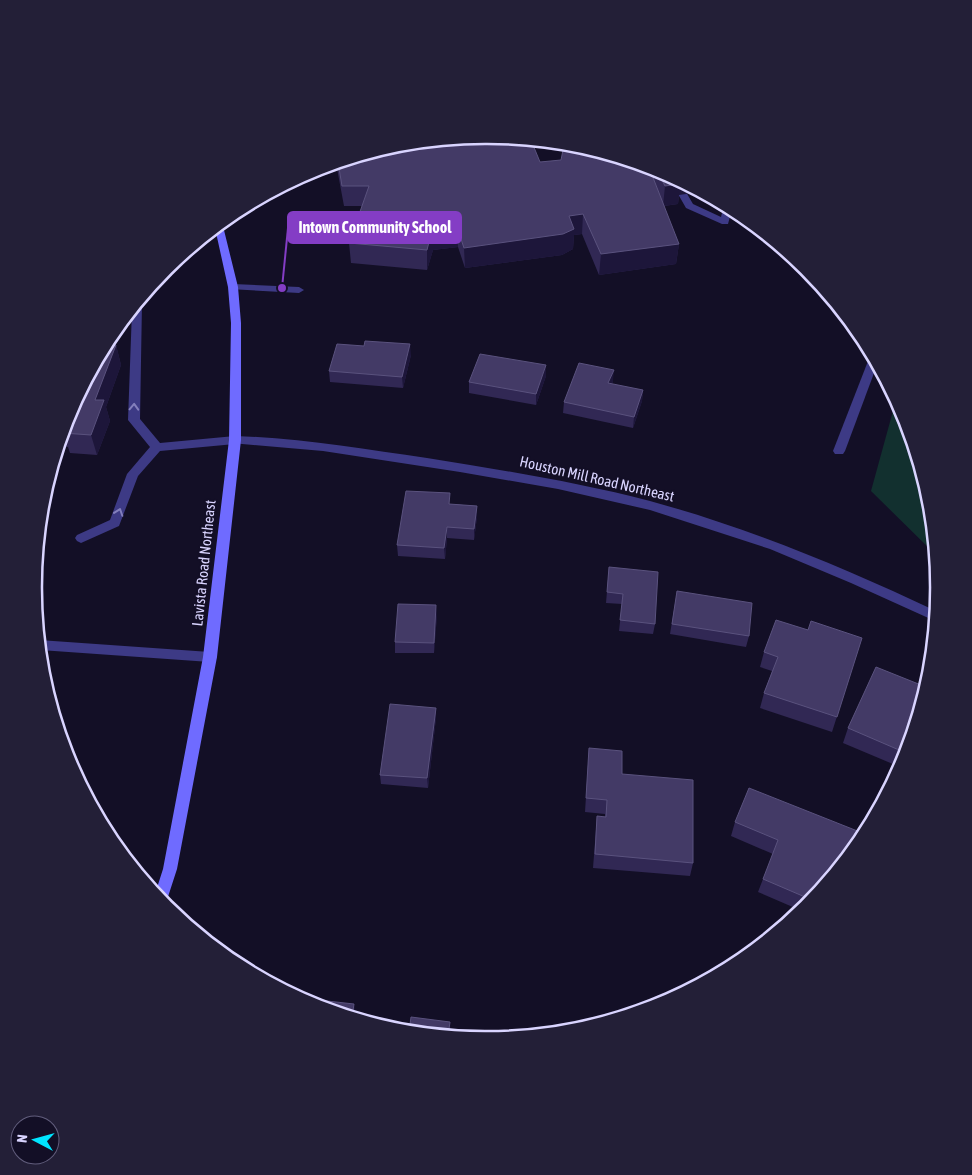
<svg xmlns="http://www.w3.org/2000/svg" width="972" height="1175" viewBox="0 0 972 1175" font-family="'Asap Condensed',sans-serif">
  <rect width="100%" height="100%" fill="#130f26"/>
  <!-- green -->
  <path fill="#12302f" d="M896 400C921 447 930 502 935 554L871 491Z"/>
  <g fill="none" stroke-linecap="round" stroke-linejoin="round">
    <!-- service -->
    <g fill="#3d3a85" fill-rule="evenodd">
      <polygon points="683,191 686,192 693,204 721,217 724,205 732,209 728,224 722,224 686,208 678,194"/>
      <polygon points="233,284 299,287 304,290 299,293 229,289 229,285"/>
      <polygon points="139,300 142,303 140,419 160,443 235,436 241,440 235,444 160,451 138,476 119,526 81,543 77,541 75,538 77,535 110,520 127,474 150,447 128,420 132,310"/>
      <polygon points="870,356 873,356 877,365 845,451 843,454 835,454 833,451"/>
    </g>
    <!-- minor -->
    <g fill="#3d3a85" fill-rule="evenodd">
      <path d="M235 436C299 438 363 449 427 458 502 470 577 482 650 501 749 528 843 567 936 611L935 621 851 583 770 549 650 510 558 489 460 472 323 451 231 443 229 440 231 437Z"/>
      <polygon points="39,640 210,652 215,653 217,657 215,661 210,662 40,650"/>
    </g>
    <!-- secondary -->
    <polygon fill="#6f6bff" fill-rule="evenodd" points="222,222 238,287 241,323 241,440 217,657 177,869 165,906 155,894 163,869 203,657 229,440 231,323 228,287 215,228"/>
  </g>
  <!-- wall -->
  <g fill="#312854">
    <polygon points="398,144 540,162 659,170 679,195 678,204 664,206 679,244 676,264 599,275 582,234 574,235 573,249 562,255 465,268 458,247 433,250 427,270 351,263 349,243 362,206 344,206 336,163"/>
    <polygon points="106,344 116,345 121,365 106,407 110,421 97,455 70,453 68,447 59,446 68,414"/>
    <polygon points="364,346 411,355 403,388 330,382 329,371"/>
    <polygon points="546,376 536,405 469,393 469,382"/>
    <polygon points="613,381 612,384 643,390 642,401 633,428 563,413 564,402"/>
    <polygon points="451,504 477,506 477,517 474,540 447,538 445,559 398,556 397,545"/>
    <polygon points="609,567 655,624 653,634 619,631 622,604 606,603"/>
    <polygon points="677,591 749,636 746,647 670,634"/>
    <polygon points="437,615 434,653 395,653 395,642"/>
    <polygon points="808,630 862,638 832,732 760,708 764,693 772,671 760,667 764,652"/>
    <polygon points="926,687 904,761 900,767 843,743 848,728"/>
    <polygon points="436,708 436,718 428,788 381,784 380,775"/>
    <polygon points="589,748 622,774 693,863 690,876 593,868 597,816 605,817 605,814 585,812"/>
    <polygon points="735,822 862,839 806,907 802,911 758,892 763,879 773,854 731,836"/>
  </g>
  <!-- shaded-wall -->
  <g fill="#1d163a">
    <polygon points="676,179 700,192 679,195 678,204 663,206 665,186"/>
    <polygon points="583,214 582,234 574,235 573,249 562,255 465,268 464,248 569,216"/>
    <polygon points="457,227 458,247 433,250 427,270 427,250 432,230"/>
    <polygon points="679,244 676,264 599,275 601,254"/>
    <polygon points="410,344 411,355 403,388 402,377"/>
    <polygon points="116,345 121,365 106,407 110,421 97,455 91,435 95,400"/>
    <polygon points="546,365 546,376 536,405 536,394"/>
    <polygon points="614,370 613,381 607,394 608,383"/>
    <polygon points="643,390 642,401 633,428 634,417"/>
    <polygon points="477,506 477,517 474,540 474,529"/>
    <polygon points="447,527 447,538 445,559 444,548"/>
    <polygon points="436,605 437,615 434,653 434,643"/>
    <polygon points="436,708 436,718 428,788 427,778"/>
    <polygon points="354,1004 356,1016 356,1018 352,1017"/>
    <polygon points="450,1022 451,1034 451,1036 448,1036"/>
  </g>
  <!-- building -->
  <g fill="#433a66" stroke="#5a527e">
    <polygon points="486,135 531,140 540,162 561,160 563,150 585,147 659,170 679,180 680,184 665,186 659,174 652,175 679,244 601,254 583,214 569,216 574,229 563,234 464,248 457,227 432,230 427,250 349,243 369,186 342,186 338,162 398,144"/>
    <polygon points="365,341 410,344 402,377 329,371 337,344 364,346"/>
    <polygon points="106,344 116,345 95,400 104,400 91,435 63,433 66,427 65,427 68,414"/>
    <polygon points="480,354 546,365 536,394 469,382"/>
    <polygon points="579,363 614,370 608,383 643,390 634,417 564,402"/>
    <polygon points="406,491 450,493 449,504 477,506 474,529 447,527 444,548 397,545"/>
    <polygon points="609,567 658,572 655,624 620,620 623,594 607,592"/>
    <polygon points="677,591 752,603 749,636 672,624"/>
    <polygon points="398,604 436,605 434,643 395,642"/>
    <polygon points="776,620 808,630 811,621 862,638 837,717 764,693 778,657 764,652"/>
    <polygon points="876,667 926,687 906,753 848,728"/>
    <polygon points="390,704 436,708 427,778 380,775"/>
    <polygon points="589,748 622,751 622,774 693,780 693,863 595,854 597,816 606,817 607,800 586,798"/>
    <polygon points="749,788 865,834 862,839 812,900 763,879 778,840 735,822"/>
    <polygon points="300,998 354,1004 352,1017 313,1005"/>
    <polygon points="411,1017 450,1022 448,1036 409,1032"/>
  </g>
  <!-- one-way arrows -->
  <defs><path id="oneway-chevron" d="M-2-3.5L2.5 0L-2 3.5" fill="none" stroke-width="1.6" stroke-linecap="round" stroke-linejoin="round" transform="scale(1.25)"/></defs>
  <g stroke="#837fbc">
    <use href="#oneway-chevron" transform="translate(134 407) rotate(-88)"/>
    <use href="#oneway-chevron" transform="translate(119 512) rotate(-71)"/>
  </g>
  <g text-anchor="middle" stroke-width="4" stroke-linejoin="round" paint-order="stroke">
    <!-- street labels -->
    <g font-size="15" fill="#d9d4ff" stroke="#130f26">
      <text transform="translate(597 479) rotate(13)" y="5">Houston Mill Road Northeast</text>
      <text transform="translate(204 563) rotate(-84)" y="5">Lavista Road Northeast</text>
    </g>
  </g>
  <!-- crop -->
  <path d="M0 0H972V1175H0ZM485 144H487A443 443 0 0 1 930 587V588A443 443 0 0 1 487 1031H485A443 443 0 0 1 42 588V587A443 443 0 0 1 485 144Z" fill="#231f37" fill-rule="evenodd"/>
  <path fill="none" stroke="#d9d4ff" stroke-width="2.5" d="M485 144H487A443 443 0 0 1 930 587V588A443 443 0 0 1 487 1031H485A443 443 0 0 1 42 588V587A443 443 0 0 1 485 144Z"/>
  <!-- callouts -->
  <path fill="none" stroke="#843dc5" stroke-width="2" d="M282 288L288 228"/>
  <circle fill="#843dc5" stroke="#130f26" stroke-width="2" cx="282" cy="288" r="5"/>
  <rect fill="#843dc5" stroke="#843dc5" stroke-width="2" x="288" y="212" width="173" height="31" rx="5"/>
  <g font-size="16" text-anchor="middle" font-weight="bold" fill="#fff">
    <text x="375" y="233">Intown Community School</text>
  </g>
  <!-- north arrow -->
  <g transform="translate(35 1140) rotate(276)"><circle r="24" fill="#130f26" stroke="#625e7d"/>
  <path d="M0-4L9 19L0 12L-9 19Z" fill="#00e5ff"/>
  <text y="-8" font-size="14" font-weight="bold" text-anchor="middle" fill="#d9d4ff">N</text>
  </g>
</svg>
